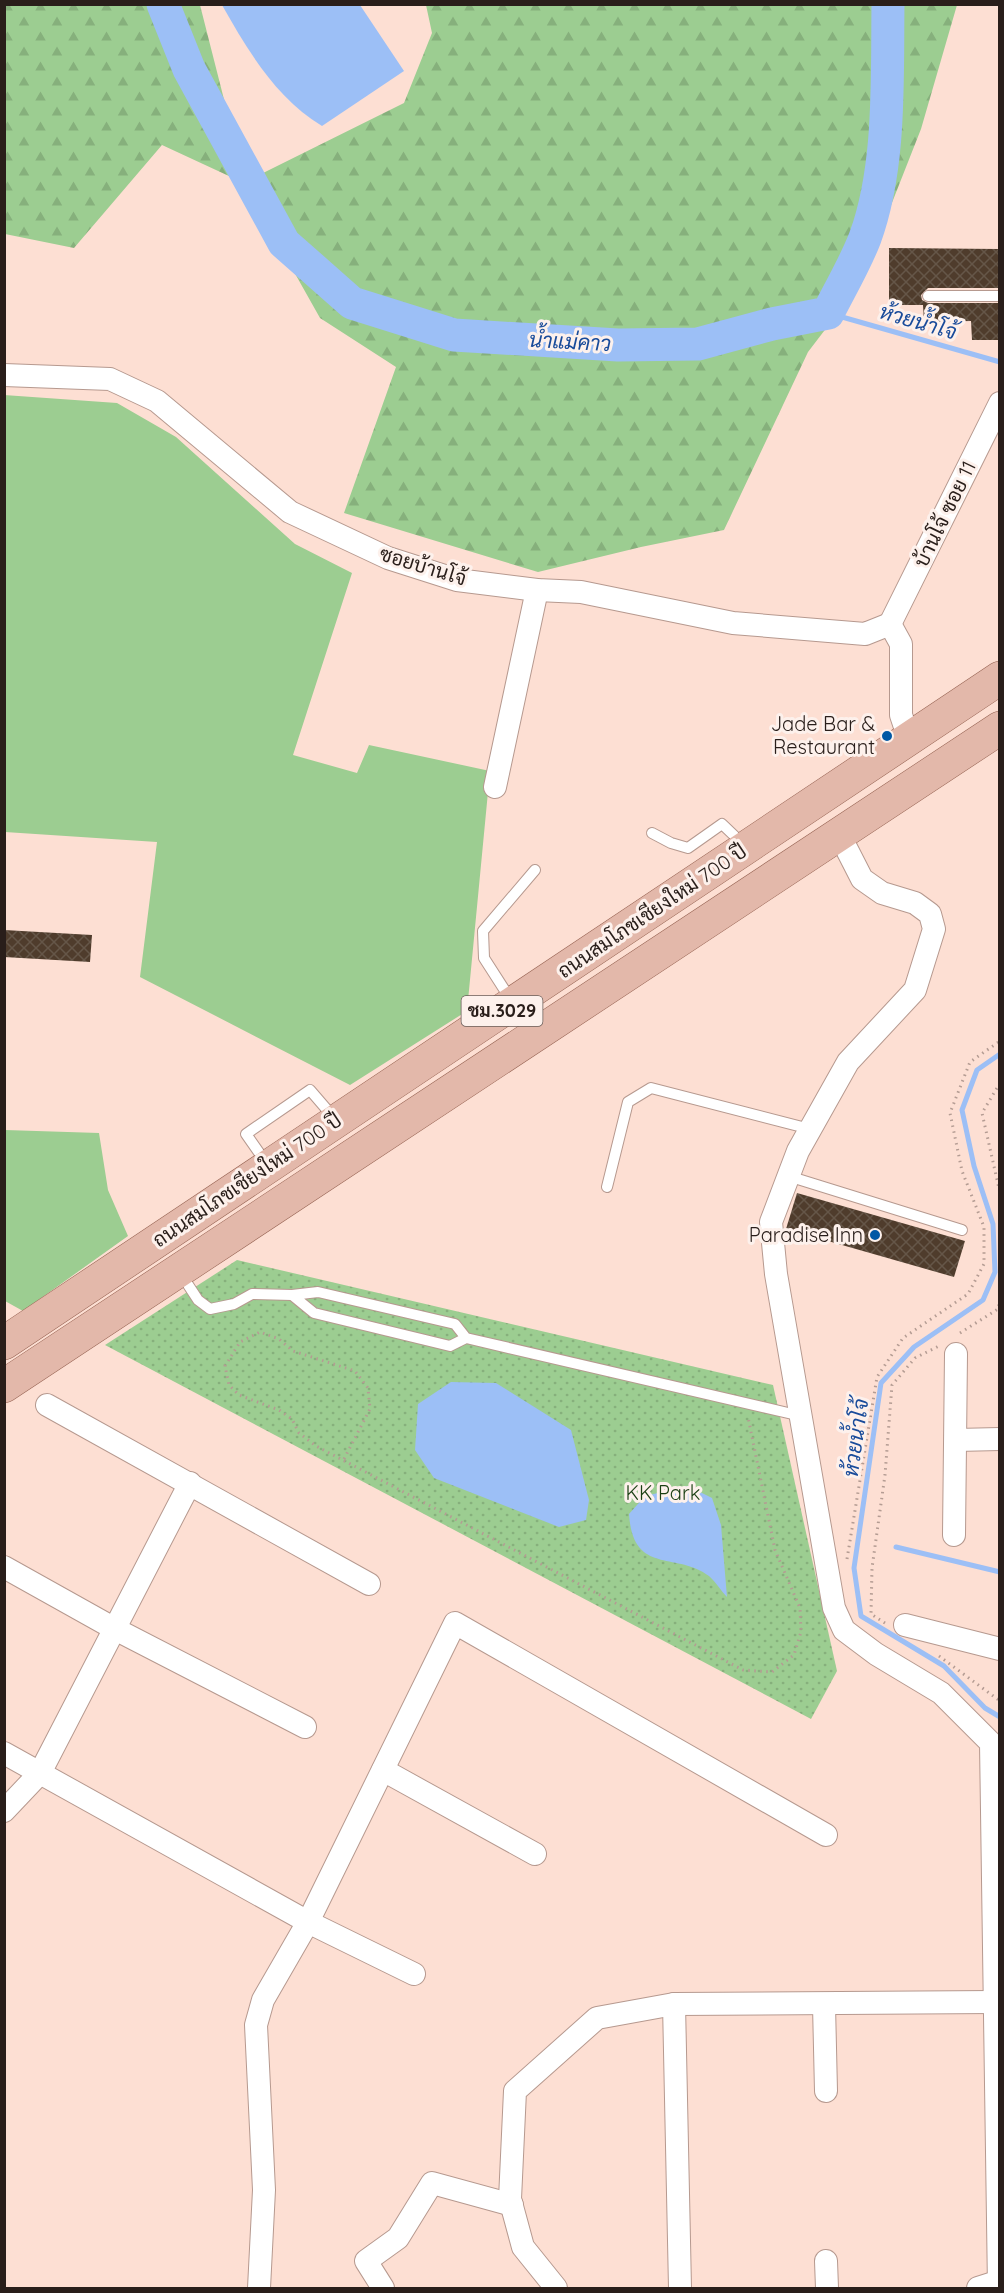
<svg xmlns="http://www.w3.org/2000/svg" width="1004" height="2293" viewBox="0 0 1004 2293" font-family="Quicksand,Sarabun,sans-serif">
  <defs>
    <pattern id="forest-firs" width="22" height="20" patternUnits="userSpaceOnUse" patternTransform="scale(1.5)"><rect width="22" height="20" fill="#9ccd91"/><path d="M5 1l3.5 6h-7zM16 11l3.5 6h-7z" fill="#86b07c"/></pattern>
    <pattern id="park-dots" width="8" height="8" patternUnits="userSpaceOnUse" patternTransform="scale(1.5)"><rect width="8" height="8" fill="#9ccd91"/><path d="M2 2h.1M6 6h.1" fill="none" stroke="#86b07c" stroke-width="1.8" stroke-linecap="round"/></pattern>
    <pattern id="building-cross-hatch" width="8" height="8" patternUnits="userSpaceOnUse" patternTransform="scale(1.5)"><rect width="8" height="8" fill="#4f3c2c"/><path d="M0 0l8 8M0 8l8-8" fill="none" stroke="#655648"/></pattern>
  </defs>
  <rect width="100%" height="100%" fill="#fddfd3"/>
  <!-- grass -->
  <g fill="#9ccd91">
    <polygon points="4,395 117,403 176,437 295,544 352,573 293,755 357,773 369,745 490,771 467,1011 350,1085 140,977 157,842 5,832"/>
    <polygon points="5,1130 99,1133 108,1190 128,1236 23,1311 5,1301"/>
  </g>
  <!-- forest -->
  <polygon fill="url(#forest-firs)" points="4,5 200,5 245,182 404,103 432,33 426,5 957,5 921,129 860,284 808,352 724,530 641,547 538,572 344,513 396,367 320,318 244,183 162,145 74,248 5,234"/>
  <!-- park -->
  <polygon fill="url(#park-dots)" points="237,1260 773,1385 837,1671 811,1719 105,1345"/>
  <!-- water -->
  <g fill="#9cbff6">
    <path d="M222 5H360L404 71 322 126C276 98 248 51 222 5Z"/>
    <polygon points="451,1382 496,1383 571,1430 589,1500 586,1520 559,1527 434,1478 415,1450 418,1404"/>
    <path d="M688 1486 712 1498 721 1525 727 1597C721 1591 716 1582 709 1576 676 1551 633 1576 629 1514L645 1496Z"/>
  </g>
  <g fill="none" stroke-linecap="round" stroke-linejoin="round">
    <!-- stream -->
    <g stroke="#9cbff6" stroke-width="5">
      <polyline points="828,313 1000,362"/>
      <polyline points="1000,1054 977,1070 962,1110 974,1166 993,1224 995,1272 983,1300 914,1347 881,1383 854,1568 861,1616 944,1666 985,1708 1000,1717"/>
      <polyline points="896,1547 1000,1572"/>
    </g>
    <!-- river -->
    <path stroke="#9cbff6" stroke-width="33" d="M163 4 189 69 284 243 352 303 454 335 618 345 698 344 772 324 828 313C840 289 855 264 865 238 891 167 887 79 888 4"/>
  </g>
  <!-- building -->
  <g fill="url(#building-cross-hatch)">
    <polygon points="889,248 999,249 999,288 928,288 921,295 922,300 928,303 999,303 999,340 972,340 971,321 924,322 923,305 889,305"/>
    <polygon points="4,930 92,935 90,962 4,957"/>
    <polygon points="797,1193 965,1241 954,1277 786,1229"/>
  </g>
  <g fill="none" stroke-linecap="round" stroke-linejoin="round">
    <defs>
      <g id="lane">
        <polyline points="928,296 1000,296"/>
        <polyline points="652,833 671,843 688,848 722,824 744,845"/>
        <polyline points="511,1000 484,958 483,931 535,870"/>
        <polyline points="267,1164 246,1134 310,1090 335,1119"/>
        <polyline points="788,1176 962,1230"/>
        <polyline points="607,1187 628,1102 651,1088 810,1129"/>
        <polyline points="181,1274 198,1300 210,1309 234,1304 252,1294 292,1295"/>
        <polyline points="466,1338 450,1346 314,1313 292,1295 318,1292 455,1324 466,1338 801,1416"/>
      </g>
      <g id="street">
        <polyline points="4,375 110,379 157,401 290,512 388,558 457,580 537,590 581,592 733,623 865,634 890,624"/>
        <polyline points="890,624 1000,403"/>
        <polyline points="890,624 901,644 901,715 909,739"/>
        <polyline points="495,787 537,590"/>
        <polyline points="839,834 862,879 882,893 915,903 930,914 934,929 915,990 848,1062 798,1151 771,1222 776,1274 834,1608 844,1630 876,1654 941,1693 991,1743 999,2288"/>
        <polyline points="47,1405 369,1584"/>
        <polyline points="956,1440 1000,1439"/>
        <polyline points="954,1535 956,1354"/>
        <polyline points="4,1567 115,1629 305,1727"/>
        <polyline points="905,1625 1000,1649"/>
        <polyline points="4,1753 308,1922 414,1974"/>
        <polyline points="383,1770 535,1854"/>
        <polyline points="4,1811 40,1773 190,1483"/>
        <polyline points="674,2004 680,2288"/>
        <polyline points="824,2005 826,2091"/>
        <polyline points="826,2261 827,2288"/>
        <polyline points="259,2288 264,2190 256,2025 263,2000 308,1922 455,1623 826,1835"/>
        <polyline points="383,2288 366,2261 398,2238 432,2183 512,2205"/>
        <polyline points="556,2288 523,2247 510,2199 515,2091 597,2018 674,2004 995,2002"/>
        <polyline points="978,2288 1000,2281"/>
      </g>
      <g id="primary">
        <polyline points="4,1343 1000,678"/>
        <polyline points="4,1386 1000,728"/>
      </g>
    </defs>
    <!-- lane casing -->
    <use href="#lane" stroke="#b6998f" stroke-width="12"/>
    <!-- street casing -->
    <use href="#street" stroke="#b6998f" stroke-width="24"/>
    <!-- primary casing -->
    <use href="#primary" stroke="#966353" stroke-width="34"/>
    <!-- path -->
    <g stroke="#b49c93" stroke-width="3" stroke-dasharray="1.5 4.5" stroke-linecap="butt">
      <polyline points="1000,1083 982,1113 1000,1193"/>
      <polyline points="960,1333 998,1309 1000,1300"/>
      <polyline points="344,1459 370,1409 368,1388 355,1371 293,1351 279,1339 260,1332 240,1342 225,1366 229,1385 239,1395 279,1410 292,1419 299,1433 316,1446 743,1670 772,1672 794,1655 801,1632 800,1608 775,1550 748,1417"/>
      <polyline points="847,1559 877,1377 903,1338 968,1294 984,1264 984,1227 962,1171 950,1113 970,1062 1000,1041"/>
      <polyline points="885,1623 871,1614 872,1568 885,1475 892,1385 915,1358 939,1346"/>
      <polyline points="939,1656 1000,1701"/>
    </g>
    <!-- lane -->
    <use href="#lane" stroke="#fff" stroke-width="10"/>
    <!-- street -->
    <use href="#street" stroke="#fff" stroke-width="22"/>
    <!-- primary -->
    <use href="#primary" stroke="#e3b8aa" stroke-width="33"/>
  </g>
  <!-- markers -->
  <g fill="#0058a5" stroke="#fdf1ec" stroke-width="2">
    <circle cx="887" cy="736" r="6"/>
    <circle cx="875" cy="1235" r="6"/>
  </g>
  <g text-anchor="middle" stroke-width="6" stroke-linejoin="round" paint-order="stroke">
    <!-- shield labels -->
    <rect fill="#fdf1ec" stroke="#695d59" stroke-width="1.5" x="461.5" y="996" width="81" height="30" rx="4.5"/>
    <g font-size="18" font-weight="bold" fill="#291e1a">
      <text x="502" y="1017">ชม.3029</text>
    </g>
    <!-- street labels -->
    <g font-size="20" fill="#291e1a" stroke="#fdf1ec">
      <text transform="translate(945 514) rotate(-64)" y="7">บ้านโจ้ ซอย 11</text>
      <text transform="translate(423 566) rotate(17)" y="7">ซอยบ้านโจ้</text>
      <text transform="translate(652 911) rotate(-34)" y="7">ถนนสมโภชเชียงใหม่ 700 ปี</text>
      <text transform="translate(247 1180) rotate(-34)" y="7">ถนนสมโภชเชียงใหม่ 700 ปี</text>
    </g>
    <!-- poi labels -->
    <g font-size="20" fill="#291e1a" stroke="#fdf1ec" text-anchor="end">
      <text x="875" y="731">Jade Bar &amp;<tspan x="875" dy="23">Restaurant</tspan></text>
      <text x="863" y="1242">Paradise Inn</text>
    </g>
    <!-- park labels -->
    <g font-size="20" fill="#1a3f12" stroke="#fdf1ec">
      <text x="663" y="1500">KK Park</text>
    </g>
    <!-- water labels -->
    <g font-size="21" font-style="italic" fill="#194b9a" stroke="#fdf1ec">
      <text transform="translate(918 322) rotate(16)" y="7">ห้วยน้ำโจ้</text>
      <text transform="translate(570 342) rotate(3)" y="7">น้ำแม่คาว</text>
      <text transform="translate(856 1438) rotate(-82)" y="7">ห้วยน้ำโจ้</text>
    </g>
  </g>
  <!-- border -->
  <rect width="1004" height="2293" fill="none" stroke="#291e1a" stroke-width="12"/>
</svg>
